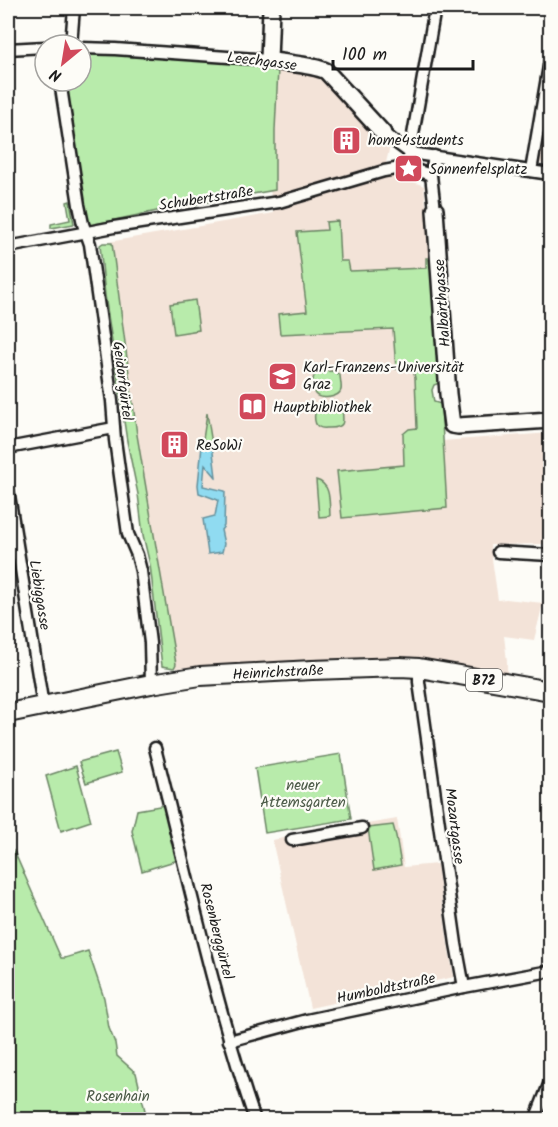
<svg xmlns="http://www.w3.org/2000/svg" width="558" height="1127" viewBox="0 0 558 1127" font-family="Kalam,sans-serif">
  <rect width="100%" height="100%" fill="#fdfcf7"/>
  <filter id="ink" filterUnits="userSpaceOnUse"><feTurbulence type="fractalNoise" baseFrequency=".0167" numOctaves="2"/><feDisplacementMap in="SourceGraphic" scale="12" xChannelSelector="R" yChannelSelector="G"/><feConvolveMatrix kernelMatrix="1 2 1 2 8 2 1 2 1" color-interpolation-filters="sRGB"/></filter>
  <g filter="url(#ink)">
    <!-- built -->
    <g fill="#f3e3d8">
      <polygon points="278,69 323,77 379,136 390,146 385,167 391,173 424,186 432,267 439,383 434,385 432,390 434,402 441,404 442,441 550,433 550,544 490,545 498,600 506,599 543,603 534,640 504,636 507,661 507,673 411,659 174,668 103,243 274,213 270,190 275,189 275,130"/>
      <polygon points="550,103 550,165 539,163"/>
      <polygon points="397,819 404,867 437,864 448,945 454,977 310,1008 272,840"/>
    </g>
    <!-- green -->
    <g fill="#b8ebab" stroke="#6a8464" stroke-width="1.5">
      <polygon points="81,53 198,58 252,62 278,69 275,130 275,190 157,211 91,225 83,224 60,81 81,81"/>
      <polygon points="70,201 74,224 51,228 51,224 70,220 67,202"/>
      <polygon points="338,221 340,261 348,261 350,271 426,268 426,258 431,258 439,383 434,385 432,390 434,402 441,404 447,508 342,518 337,471 404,465 403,434 409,429 417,428 415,378 414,374 415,368 396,369 393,329 280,334 278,314 307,311 297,232 327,230 326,222"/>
      <polygon points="103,243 112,243 137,435 176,664 174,668 162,666 150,565 143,535 138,494 127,441 105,295 100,245"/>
      <polygon points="195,300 199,330 174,334 170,304"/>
      <path d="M333 371 340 375C340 379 342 386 341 390 339 398 320 400 315 394 313 391 313 388 313 385 312 369 320 372 333 371Z"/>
      <path d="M335 404 342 409C344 423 345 428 329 428 326 428 322 429 319 427 313 424 313 409 320 406 324 404 331 405 335 404Z"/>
      <polygon points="207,413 212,444 202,446"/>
      <path d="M316 480C332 484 329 503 330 516L319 517Z"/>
      <polygon points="116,752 122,772 86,783 79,762"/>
      <polygon points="341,754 351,819 265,833 255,768"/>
      <polygon points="76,766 91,821 61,831 46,776"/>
      <polygon points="165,805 178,860 142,871 132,831 137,810"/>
      <polygon points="393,825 396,836 401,865 374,870 368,828"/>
      <polygon points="14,851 61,958 65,958 88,951 104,998 109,1028 115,1043 117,1056 136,1073 147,1119 8,1119 8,863"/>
    </g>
    <!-- water -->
    <polygon fill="#90dbf1" stroke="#628f9c" stroke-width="1.5" points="212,444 216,477 205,464 203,486 225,491 224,526 221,530 224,544 222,552 208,554 203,519 215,516 218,500 199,493 198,485 202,446"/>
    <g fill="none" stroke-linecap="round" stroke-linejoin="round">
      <defs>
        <g id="street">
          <polyline points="71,45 74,8"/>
          <polyline points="81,48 115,49 269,60"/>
          <polyline points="8,49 45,47"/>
          <polyline points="60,81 79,205 83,224 90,244 112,401 115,440 128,534 137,555 141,571 150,643 151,684"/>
          <polyline points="383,133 410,153 550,174"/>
          <polyline points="434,156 431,175 435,210"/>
          <polyline points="409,158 435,8"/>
          <polyline points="531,171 550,60"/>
          <polyline points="8,247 114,227 279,202 384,171 406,167 431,175"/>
          <polyline points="8,448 114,428"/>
          <polyline points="8,489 43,706"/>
          <polyline points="498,552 550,555"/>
          <polyline points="419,668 419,682 456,944 464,987"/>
          <path d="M155 748C187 872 213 998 255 1120"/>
          <polyline points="292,840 362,828"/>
          <polyline points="229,1041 307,1020 464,987 550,971"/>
          <polyline points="535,1120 550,1082"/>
        </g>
        <g id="secondary">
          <path d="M271 8 269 60C286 64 311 64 326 71L383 133"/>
          <polyline points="435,210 448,394 452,425 458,426 550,420"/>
        </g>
        <polyline id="primary" points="8,713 151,684 200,676 312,670 400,667 419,668 550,691"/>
      </defs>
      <!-- street casing -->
      <use href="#street" stroke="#1c1c1c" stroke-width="15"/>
      <!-- secondary casing -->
      <use href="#secondary" stroke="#1c1c1c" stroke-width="20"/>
      <!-- primary casing -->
      <use href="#primary" stroke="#1c1c1c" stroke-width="22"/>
      <!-- street -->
      <use href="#street" stroke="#fdfcf7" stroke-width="10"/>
      <!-- secondary -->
      <use href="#secondary" stroke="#fdfcf7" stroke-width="15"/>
      <!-- primary -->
      <use href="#primary" stroke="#fdfcf7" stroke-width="18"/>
    </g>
  </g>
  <!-- icons -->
  <defs>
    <symbol id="building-square" viewBox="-11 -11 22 22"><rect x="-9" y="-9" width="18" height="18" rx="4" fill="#d1495b" stroke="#fdfcf7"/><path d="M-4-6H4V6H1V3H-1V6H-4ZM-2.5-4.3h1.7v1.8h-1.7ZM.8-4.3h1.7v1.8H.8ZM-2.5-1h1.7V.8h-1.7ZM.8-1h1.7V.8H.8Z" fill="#fff"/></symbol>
    <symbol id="sight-square" viewBox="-11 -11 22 22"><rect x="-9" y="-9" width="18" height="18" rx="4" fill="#d1495b" stroke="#fdfcf7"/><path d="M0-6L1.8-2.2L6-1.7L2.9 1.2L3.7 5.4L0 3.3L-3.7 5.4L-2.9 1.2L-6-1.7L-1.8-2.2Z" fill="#fff"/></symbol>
    <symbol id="university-square" viewBox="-11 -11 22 22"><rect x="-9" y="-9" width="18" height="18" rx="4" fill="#d1495b" stroke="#fdfcf7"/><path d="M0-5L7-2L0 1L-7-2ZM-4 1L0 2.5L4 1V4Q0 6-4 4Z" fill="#fff"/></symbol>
    <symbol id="library-square" viewBox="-11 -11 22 22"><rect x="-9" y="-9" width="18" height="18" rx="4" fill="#d1495b" stroke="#fdfcf7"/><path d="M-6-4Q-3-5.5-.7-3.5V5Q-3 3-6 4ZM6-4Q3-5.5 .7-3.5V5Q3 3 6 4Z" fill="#fff"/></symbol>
  </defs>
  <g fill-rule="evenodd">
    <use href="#building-square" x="330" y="124" width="33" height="33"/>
    <use href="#sight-square" x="392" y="152" width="33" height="33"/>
    <use href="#university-square" x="266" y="360" width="33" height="33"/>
    <use href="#library-square" x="236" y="390" width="33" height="33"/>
    <use href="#building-square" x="158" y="428" width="33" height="33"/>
  </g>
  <g text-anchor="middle" stroke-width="4.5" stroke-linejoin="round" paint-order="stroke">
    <!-- shield labels -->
    <rect fill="#fdfcf7" stroke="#605f5e" stroke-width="1.5" x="466" y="669" width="36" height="22" rx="4.5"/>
    <g font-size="14" font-weight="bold" fill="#1c1c1c">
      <text x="484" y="685">B72</text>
    </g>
    <!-- street labels -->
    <g font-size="15" fill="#1c1c1c" stroke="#fdfcf7">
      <text transform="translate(262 61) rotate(7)" y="5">Leechgasse</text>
      <text transform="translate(206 198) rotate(-9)" y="5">Schubertstraße</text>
      <text transform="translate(442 303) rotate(-94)" y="5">Halbärthgasse</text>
      <text transform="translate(123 381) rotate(83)" y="5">Geidorfgürtel</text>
      <text transform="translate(40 595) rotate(81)" y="5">Liebiggasse</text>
      <text transform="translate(278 672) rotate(-3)" y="5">Heinrichstraße</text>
      <text transform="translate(455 826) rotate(83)" y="5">Mozartgasse</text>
      <text transform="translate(217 931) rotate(76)" y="5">Rosenberggürtel</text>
      <text transform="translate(386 988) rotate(-12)" y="5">Humboldtstraße</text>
    </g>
    <!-- poi labels -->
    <g font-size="15" fill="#1c1c1c" stroke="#fdfcf7" text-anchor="start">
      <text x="368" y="145">home4students</text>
      <text x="429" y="174">Sonnenfelsplatz</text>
      <text x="303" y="372">Karl-Franzens-Universität<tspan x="303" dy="17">Graz</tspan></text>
      <text x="273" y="412">Hauptbibliothek</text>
      <text x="196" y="450">ReSoWi</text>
    </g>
    <!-- park labels -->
    <g font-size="15" fill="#4b5a47" stroke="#fdfcf7">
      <text x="303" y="790">neuer<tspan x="303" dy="17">Attemsgarten</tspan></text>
      <text x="118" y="1101">Rosenhain</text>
    </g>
  </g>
  <!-- margin -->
  <rect width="558" height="1127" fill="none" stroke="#fdfcf7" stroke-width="30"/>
  <rect x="15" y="15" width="528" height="1097" fill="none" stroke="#1c1c1c" stroke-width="2" filter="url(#ink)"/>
  <!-- north arrow -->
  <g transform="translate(63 63) rotate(210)"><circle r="28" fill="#fdfcf7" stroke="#a3a29f" stroke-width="1.5"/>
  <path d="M0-4.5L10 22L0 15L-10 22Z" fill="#d1495b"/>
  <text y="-9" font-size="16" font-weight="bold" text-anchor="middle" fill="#1c1c1c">N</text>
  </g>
  <!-- scale -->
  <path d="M333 60v9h140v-9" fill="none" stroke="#1c1c1c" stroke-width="3"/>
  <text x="342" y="60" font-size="18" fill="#1c1c1c" stroke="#fdfcf7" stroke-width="4.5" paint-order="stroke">100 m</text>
</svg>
